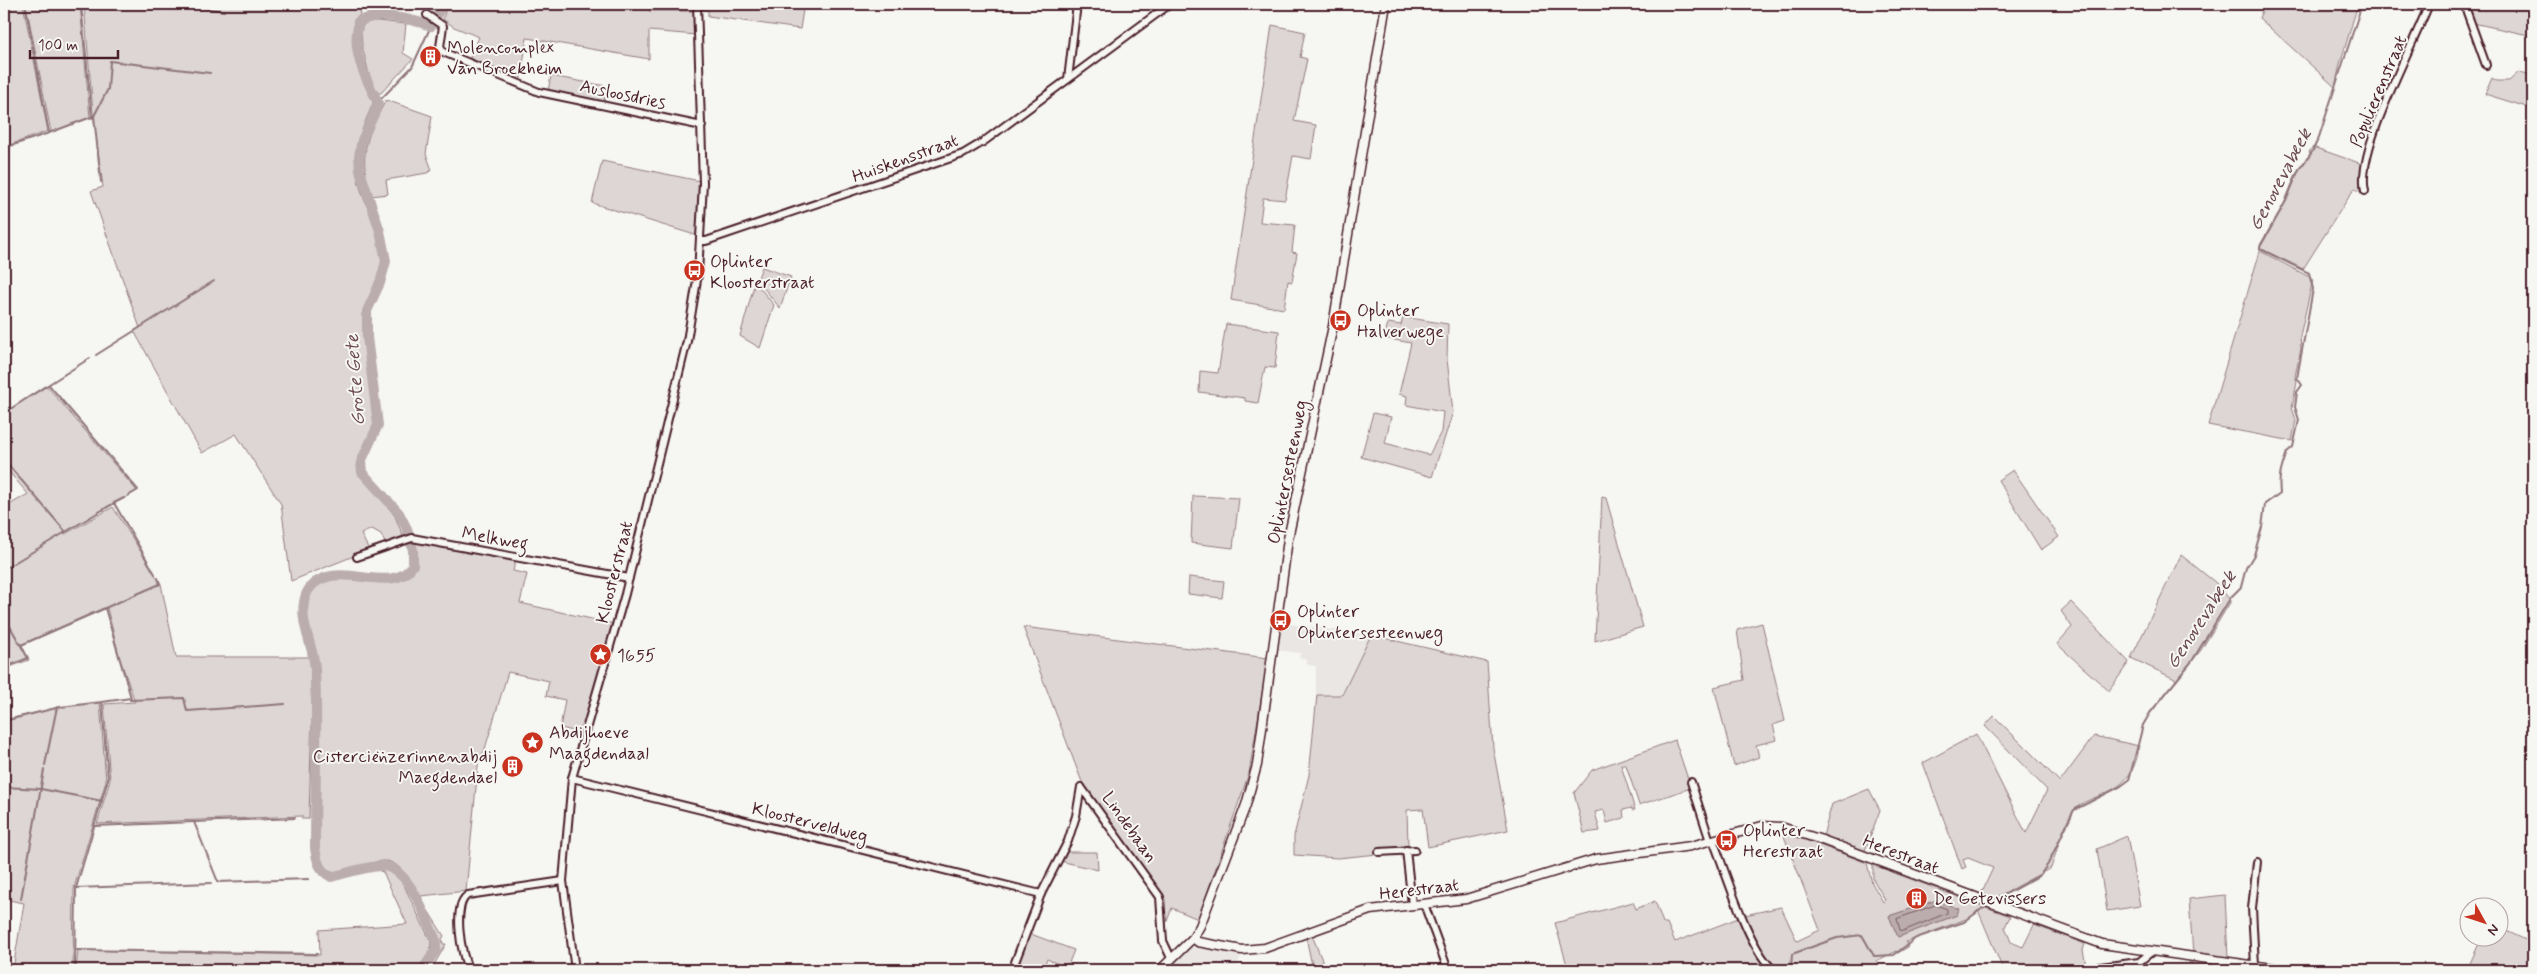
<svg xmlns="http://www.w3.org/2000/svg" width="2537" height="974" viewBox="0 0 2537 974" font-family="Mynerve,sans-serif">
  <rect width="100%" height="100%" fill="#f6f6f2"/>
  <filter id="ink" filterUnits="userSpaceOnUse"><feTurbulence type="fractalNoise" baseFrequency=".02" numOctaves="2"/><feDisplacementMap in="SourceGraphic" scale="10" xChannelSelector="R" yChannelSelector="G"/><feConvolveMatrix kernelMatrix="1 2 1 2 8 2 1 2 1" color-interpolation-filters="sRGB"/></filter>
  <g filter="url(#ink)">
    <!-- built -->
    <g fill="#e9e6e3">
      <polygon points="1282,623 1371,635 1342,695 1316,695 1316,666 1307,665 1307,660 1299,658 1300,653 1278,650"/>
      <polygon points="1197,945 1241,952 1237,970 1168,970 1172,963 1183,952"/>
    </g>
    <!-- green -->
    <g fill="#ddd6d5" stroke="#947a80" fill-rule="evenodd">
      <polygon points="4,4 23,4 48,131 4,147"/>
      <polygon points="26,4 80,4 90,118 51,132"/>
      <path d="M84 4H358L360 15 354 20C352 51 363 75 373 103 364 125 353 146 356 169 360 203 386 234 381 269L362 314 374 420C374 439 358 451 358 469L395 516 403 536 385 543 381 534 372 529 361 534 369 550 291 581 281 504 236 434 202 453 134 331 140 328 91 191 103 187 93 113Z"/>
      <polygon points="447,4 648,4 649,11 695,11 696,35 649,31 649,59 527,38 520,84 468,62 479,37 454,27 443,19"/>
      <polygon points="701,4 804,4 800,29 708,16 708,10 701,9"/>
      <polygon points="2265,4 2358,4 2340,64 2335,87 2259,18"/>
      <polygon points="2465,4 2533,4 2533,36 2473,23"/>
      <polygon points="368,20 406,24 403,53 413,59 381,93 377,93 373,90 362,46 361,28"/>
      <polygon points="1272,25 1305,32 1300,57 1307,59 1294,121 1316,125 1311,159 1293,156 1285,200 1263,198 1260,222 1295,225 1292,252 1297,253 1292,282 1288,281 1284,309 1231,300"/>
      <polygon points="2519,72 2533,75 2533,109 2485,94 2492,78 2497,81 2509,81"/>
      <polygon points="551,76 606,86 604,103 548,91"/>
      <path d="M386 100 432 116 426 154 432 170 427 173 386 180 388 194 371 196C358 155 366 137 386 100Z"/>
      <polygon points="2313,147 2362,164 2362,192 2354,189 2303,269 2260,248 2281,211 2296,174 2311,155 2309,152"/>
      <polygon points="602,161 700,181 698,236 592,203"/>
      <polygon points="2260,251 2313,279 2300,336 2301,349 2295,376 2297,382 2292,408 2296,420 2292,441 2208,425"/>
      <polygon points="762,267 791,277 780,308 757,280"/>
      <polygon points="755,282 774,305 760,348 740,336"/>
      <polygon points="1403,317 1448,324 1447,359 1453,412 1432,477 1361,457 1373,413 1391,417 1385,443 1429,455 1441,432 1443,412 1406,405 1407,396 1399,394 1411,343 1384,338 1388,323 1401,325"/>
      <polygon points="1226,324 1279,331 1275,368 1265,367 1258,403 1245,401 1245,398 1199,392 1200,371 1218,373"/>
      <polygon points="46,385 137,491 63,533 65,534 113,507 161,584 176,657 310,657 312,711 309,819 302,819 302,816 97,824 110,780 104,704 135,702 120,659 107,608 22,645 29,660 4,669 4,508 28,494 4,466 4,413"/>
      <polygon points="2013,470 2059,537 2041,550 1998,480"/>
      <polygon points="1193,496 1239,498 1233,548 1191,543"/>
      <polygon points="1602,497 1606,498 1643,627 1595,641"/>
      <path d="M413 540 516 558 513 571 527 574 520 603 614 624 582 733 560 728 565 700 546 696 549 681 508 672 484 752 479 756 466 891 421 896 422 901 444 936 442 939 443 944H446L431 970H427L440 950V940C431 920 408 857 382 861 364 863 347 872 329 872L322 865 319 848C319 812 318 776 318 741 318 717 320 692 318 668 317 645 301 621 308 598 324 546 435 623 413 540Z"/>
      <polygon points="2181,555 2216,583 2231,601 2201,650 2177,680 2131,658"/>
      <polygon points="1189,577 1224,581 1222,598 1188,594"/>
      <polygon points="2071,602 2129,662 2109,691 2057,644 2072,627 2061,611"/>
      <polygon points="1762,623 1785,721 1773,725 1777,740 1756,745 1759,757 1734,766 1714,687 1744,680 1737,630"/>
      <polygon points="1023,627 1268,658 1249,773 1198,919 1172,908 1164,929 1161,894 1082,782"/>
      <polygon points="1371,635 1487,662 1493,748 1508,830 1428,847 1423,809 1407,810 1408,846 1378,849 1378,854 1338,858 1294,855 1294,836 1309,775 1317,695 1342,695"/>
      <polygon points="100,703 106,781 74,888 73,970 13,969 24,903 4,899 4,720 60,707"/>
      <path d="M1994 716 2060 782 2094 736 2139 746C2137 766 2128 783 2108 792 2098 797 2086 800 2077 807 2065 817 2056 854 2051 868L1991 900 1980 896 1993 868 1968 858 1963 860 1966 867 1962 869 1923 763 1976 734 2026 833 2047 790 1985 726Z"/>
      <polygon points="1675,740 1691,788 1639,805 1626,765 1621,765 1635,810 1632,810 1632,808 1623,810 1624,818 1607,823 1604,810 1595,812 1600,831 1584,833 1574,793 1592,770"/>
      <polygon points="1869,789 1880,810 1864,853 1823,836 1832,804"/>
      <path d="M1782 831 1867 863 1872 883 1883 902 1885 900 1873 879V865L2010 916 2005 927 2011 942 2023 947 2034 925 2085 944 2083 950 2086 966 2069 970H2003L1978 910 1971 917 1906 942 1908 947 1898 953 1897 951 1876 961 1879 970H1777L1760 952 1745 915 1781 907 1797 941 1820 930ZM1937 900 1957 915 1898 937 1889 916Z"/>
      <polygon points="2127,836 2140,906 2107,911 2097,849"/>
      <polygon points="1064,852 1097,852 1098,870 1060,861"/>
      <polygon points="385,870 395,873 401,879 431,942 430,953 418,970 76,970 78,950 320,955 319,930 407,924 383,872 380,871"/>
      <polygon points="2225,895 2228,959 2193,954 2189,899"/>
      <polygon points="1655,901 1663,923 1667,923 1675,942 1741,917 1762,965 1769,970 1549,970 1551,965 1562,967 1567,965 1555,923 1633,902 1636,909"/>
      <polygon points="2500,928 2530,942 2533,940 2533,970 2467,970 2482,937 2500,936"/>
      <polygon points="1028,933 1074,950 1067,968 1047,959 1042,970 1032,970 1018,961"/>
      <polygon points="1312,935 1326,970 1313,970 1306,937"/>
      <polygon points="812,964 884,969 811,970"/>
    </g>
    <!-- water -->
    <polygon fill="#bbadae" stroke="#8e747a" points="1937,900 1959,909 1957,915 1898,937 1889,916"/>
    <g fill="none" stroke-linecap="round" stroke-linejoin="round">
      <!-- shore -->
      <polygon stroke="#77585f" stroke-width="1" points="1936,905 1947,909 1947,913 1903,931 1900,930 1897,919"/>
      <!-- stream -->
      <g stroke="#8e747a" stroke-width="2">
        <polyline points="81,4 92,118"/>
        <polyline points="177,4 224,11"/>
        <polyline points="360,17 360,21"/>
        <polyline points="378,102 412,67 431,26"/>
        <polyline points="94,116 101,182"/>
        <polyline points="49,133 94,116 108,89 110,61 210,73"/>
        <polyline points="4,148 49,133 25,4"/>
        <polyline points="96,355 214,281"/>
        <polyline points="49,385 138,490 128,496"/>
        <polyline points="4,413 90,358"/>
        <polyline points="4,460 65,531"/>
        <polyline points="124,498 114,503 155,574"/>
        <polyline points="4,569 114,503"/>
        <polyline points="4,616 28,658 4,668"/>
        <polyline points="21,645 105,608"/>
        <polyline points="130,700 184,698 187,711 285,704"/>
        <polyline points="4,721 60,707 102,702"/>
        <polyline points="45,765 57,707"/>
        <polyline points="4,787 41,789 102,801"/>
        <polyline points="194,822 218,882"/>
        <polyline points="95,826 295,818"/>
        <polyline points="217,882 309,879"/>
        <polyline points="76,888 211,883"/>
        <polyline points="21,899 44,770"/>
        <path d="M1993 901 2040 875 2048 864 2074 810 2121 786 2129 780 2143 725 2150 713 2192 661 2231 597 2241 587 2246 568 2254 555 2262 527 2265 504 2280 493C2278 475 2282 468 2287 452L2293 447 2299 420 2295 407 2297 392 2302 385 2297 378 2313 289 2309 273 2260 249V246L2286 201 2299 169 2312 152 2319 137 2362 4"/>
        <polyline points="77,950 317,954"/>
        <polyline points="75,970 76,888 108,779 102,702 131,698 105,608 160,584 158,578"/>
        <polyline points="1791,970 1792,954 1837,938 1862,935 1874,956 1894,955 1916,938 1964,922 1987,905"/>
      </g>
      <!-- river -->
      <path stroke="#bbadae" stroke-width="10" d="M422 970 436 950V941C426 919 409 864 380 866 364 867 347 873 331 877 319 870 317 862 315 848 315 789 318 729 315 669 314 647 300 625 304 602 306 590 313 582 324 578 352 567 395 594 413 565V550L407 529 399 513 362 472 361 462 378 425 367 337V311L380 283 386 261 380 231 360 171 359 156 362 140 376 110 378 102C366 80 349 47 360 21 380 11 411 19 431 26L443 4"/>
      <defs>
        <g id="minor">
          <polyline points="2464,4 2486,65"/>
          <polyline points="427,15 443,26 440,47 443,52 539,92 702,126"/>
          <polyline points="1068,79 1077,4"/>
          <path d="M2365 191C2355 151 2413 46 2429 4"/>
          <polyline points="700,241 706,241 963,154 983,142 1170,4"/>
          <polyline points="357,557 412,538 629,578"/>
          <polyline points="572,778 1041,894"/>
          <polyline points="1691,782 1710,841"/>
          <polyline points="1081,787 1160,897 1163,941 1171,958"/>
          <path d="M1713 840C1726 872 1749 951 1774 970"/>
          <polyline points="1406,850 1412,905"/>
          <polyline points="1379,852 1415,850"/>
          <polyline points="1424,904 1448,970"/>
          <polyline points="2255,966 2252,908 2257,862"/>
          <path d="M469 970C461 956 452 904 468 895L563 881"/>
          <polyline points="575,970 563,881 572,778 625,594 687,341 698,274 703,183 697,4"/>
          <polyline points="1012,970 1041,894 1068,841 1076,816 1081,787"/>
          <polyline points="2077,970 2139,962 2150,953"/>
        </g>
        <g id="tertiary">
          <polyline points="1193,938 1198,942 1242,950 1265,948 1370,910 1466,899 1596,859 1691,846 1762,826 1781,827 1822,840 2102,944 2286,970"/>
          <polyline points="1160,970 1193,938 1200,926 1246,805 1257,765 1288,539 1333,326 1386,4"/>
        </g>
      </defs>
      <!-- minor casing -->
      <use href="#minor" stroke="#4a1f2b" stroke-width="10"/>
      <!-- tertiary casing -->
      <use href="#tertiary" stroke="#4a1f2b" stroke-width="11"/>
      <!-- minor -->
      <use href="#minor" stroke="#f6f6f2" stroke-width="6"/>
      <!-- tertiary -->
      <use href="#tertiary" stroke="#f6f6f2" stroke-width="8"/>
    </g>
  </g>
  <!-- icons -->
  <defs>
    <symbol id="building-disc" viewBox="-11 -11 22 22"><circle r="9.5" fill="#c8321e" stroke="#f6f6f2"/><path d="M-4-6H4V6H1V3H-1V6H-4ZM-2.5-4.3h1.7v1.8h-1.7ZM.8-4.3h1.7v1.8H.8ZM-2.5-1h1.7V.8h-1.7ZM.8-1h1.7V.8H.8Z" fill="#fff"/></symbol>
    <symbol id="bus-disc" viewBox="-11 -11 22 22"><circle r="9.5" fill="#c8321e" stroke="#f6f6f2"/><path d="M-5-6H5V4H4V6H2V4H-2V6H-4V4H-5ZM-3.5-4V0h7V-4ZM-3.5 1.2v1.5H-2V1.2ZM2 1.2v1.5H3.5V1.2Z" fill="#fff"/></symbol>
    <symbol id="sight-disc" viewBox="-11 -11 22 22"><circle r="9.5" fill="#c8321e" stroke="#f6f6f2"/><path d="M0-6L1.8-2.2L6-1.7L2.9 1.2L3.7 5.4L0 3.3L-3.7 5.4L-2.9 1.2L-6-1.7L-1.8-2.2Z" fill="#fff"/></symbol>
  </defs>
  <g fill-rule="evenodd">
    <use href="#building-disc" x="418" y="44" width="25" height="25"/>
    <use href="#bus-disc" x="682" y="258" width="25" height="25"/>
    <use href="#bus-disc" x="1328" y="308" width="25" height="25"/>
    <use href="#bus-disc" x="1268" y="608" width="25" height="25"/>
    <use href="#sight-disc" x="588" y="642" width="25" height="25"/>
    <use href="#sight-disc" x="520" y="730" width="25" height="25"/>
    <use href="#building-disc" x="500" y="754" width="25" height="25"/>
    <use href="#bus-disc" x="1714" y="828" width="25" height="25"/>
    <use href="#building-disc" x="1904" y="886" width="25" height="25"/>
  </g>
  <g text-anchor="middle" stroke-width="4" stroke-linejoin="round" paint-order="stroke">
    <!-- poi labels -->
    <g font-size="18" fill="#4a1f2b" stroke="#f6f6f2" text-anchor="start">
      <text x="447" y="53">Molencomplex<tspan x="447" dy="21">Van Broekheim</tspan></text>
      <text x="710" y="267">Oplinter<tspan x="710" dy="21">Kloosterstraat</tspan></text>
      <text x="1357" y="316">Oplinter<tspan x="1357" dy="21">Halverwege</tspan></text>
      <text x="1297" y="617">Oplinter<tspan x="1297" dy="21">Oplintersesteenweg</tspan></text>
      <text x="617" y="661">1655</text>
      <text x="549" y="738">Abdijhoeve<tspan x="549" dy="21">Maagdendaal</tspan></text>
      <text x="497" y="762" text-anchor="end">Cisterciënzerinnenabdij<tspan x="497" dy="21">Maegdendael</tspan></text>
      <text x="1743" y="836">Oplinter<tspan x="1743" dy="21">Herestraat</tspan></text>
      <text x="1933" y="904">De Getevissers</text>
    </g>
    <!-- street labels -->
    <g font-size="18" fill="#4a1f2b" stroke="#f6f6f2">
      <text transform="translate(2378 91) rotate(-67)" y="6">Populierenstraat</text>
      <text transform="translate(623 94) rotate(12)" y="6">Ausloosdries</text>
      <text transform="translate(905 158) rotate(-20)" y="6">Huiskensstraat</text>
      <text transform="translate(1287 472) rotate(-79)" y="6">Oplintersesteenweg</text>
      <text transform="translate(495 538) rotate(10)" y="6">Melkweg</text>
      <text transform="translate(614 572) rotate(-76)" y="6">Kloosterstraat</text>
      <text transform="translate(810 822) rotate(14)" y="6">Kloosterveldweg</text>
      <text transform="translate(1130 827) rotate(55)" y="6">Lindebaan</text>
      <text transform="translate(1901 854) rotate(21)" y="6">Herestraat</text>
      <text transform="translate(1419 889) rotate(-7)" y="6">Herestraat</text>
    </g>
    <!-- water labels -->
    <g font-size="19" font-style="italic" fill="#6c4a52" stroke="#f6f6f2">
      <text transform="translate(2279 179) rotate(-62)" y="7">Genovevabeek</text>
      <text transform="translate(354 380) rotate(-94)" y="7">Grote Gete</text>
      <text transform="translate(2200 619) rotate(-57)" y="7">Genovevabeek</text>
    </g>
  </g>
  <!-- margin -->
  <rect width="2537" height="974" fill="none" stroke="#f6f6f2" stroke-width="20"/>
  <rect x="10" y="10" width="2517" height="954" fill="none" stroke="#4a1f2b" stroke-width="2" filter="url(#ink)"/>
  <!-- north arrow -->
  <g transform="translate(2484 922) rotate(130)"><circle r="24" fill="#f6f6f2" stroke="#b1a0a2"/>
  <path d="M0-4L9 19L0 12L-9 19Z" fill="#c8321e"/>
  <text y="-8" font-size="14" font-weight="bold" text-anchor="middle" fill="#4a1f2b">N</text>
  </g>
  <!-- scale -->
  <path d="M30 50v8h88v-8" fill="none" stroke="#4a1f2b" stroke-width="2.5"/>
  <text x="38" y="50" font-size="15" fill="#4a1f2b" stroke="#f6f6f2" stroke-width="4" paint-order="stroke">100 m</text>
</svg>
